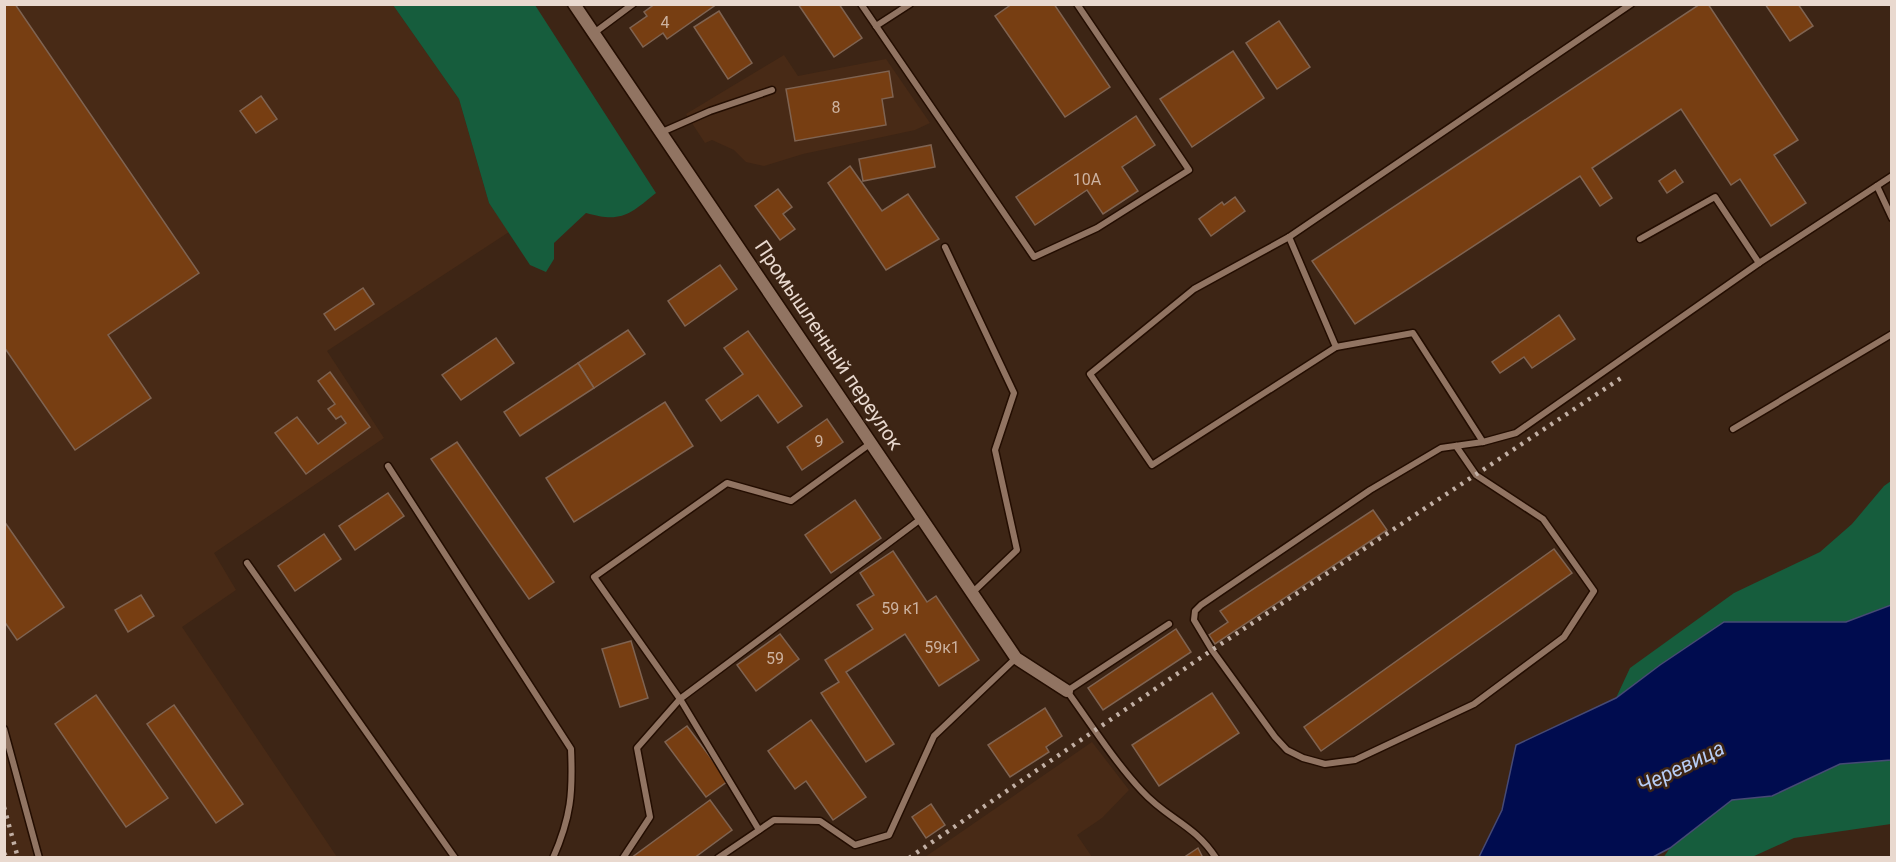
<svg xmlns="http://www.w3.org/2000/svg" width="1896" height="862" viewBox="0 0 1896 862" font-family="Roboto,sans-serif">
  <rect width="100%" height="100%" fill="#3d2515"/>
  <!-- built -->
  <g fill="#482a16">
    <polygon points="5,5 393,5 459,99 489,203 509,232 327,351 384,438 214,553 236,590 182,627 337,857 5,858"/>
    <polygon points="784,55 798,76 886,59 930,123 915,130 803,154 764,166 746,162 734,150 712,140 705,143 686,114"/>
    <polygon points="1092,742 1129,790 1102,818 1077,835 1092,857 925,857"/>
  </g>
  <!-- green -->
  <g fill="#165d3d">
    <path d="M393 5H535L656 193C629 215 621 223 586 213L554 243V259L546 272 530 265 489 203 459 99Z"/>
    <polygon points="1891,481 1891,605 1846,622 1724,622 1660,665 1616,698 1630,668 1734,593 1820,552 1852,524 1884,486"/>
    <polygon points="1891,760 1891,824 1794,838 1752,857 1663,858 1670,848 1732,800 1772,796 1840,764"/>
  </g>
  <!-- water -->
  <polygon fill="#000c4f" stroke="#464a75" stroke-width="1.5" points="1891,605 1891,760 1840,764 1772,796 1732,800 1670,848 1653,857 1479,857 1502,810 1516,745 1616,698 1660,665 1724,622 1846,622"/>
  <!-- building -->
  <g fill="#773e12" stroke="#7f6351" stroke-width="1.5">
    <polygon points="4,4 15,4 199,273 108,335 151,398 75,450 4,347"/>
    <polygon points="655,4 717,4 667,39 663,33 643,47 630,28 647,16 644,12"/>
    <polygon points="798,4 839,4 862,38 834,57"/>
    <polygon points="1012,4 1054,4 1110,87 1065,117 995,16"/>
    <polygon points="1700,4 1708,4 1798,140 1774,155 1806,203 1771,226 1740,179 1731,185 1681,109 1592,168 1612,198 1600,206 1580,176 1355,324 1312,261"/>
    <polygon points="1765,4 1798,4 1813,26 1790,41"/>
    <polygon points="719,11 752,63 728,79 694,27"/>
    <polygon points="1279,21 1310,67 1277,89 1246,43"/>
    <polygon points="1233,51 1264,98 1192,147 1160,99"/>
    <polygon points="889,71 893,97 882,99 886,125 795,141 786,89"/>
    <polygon points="261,96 277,119 256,133 240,111"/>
    <polygon points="1136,116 1155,145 1122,167 1138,191 1103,214 1087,190 1035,225 1016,197"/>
    <polygon points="931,145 935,167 863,181 859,159"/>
    <polygon points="850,166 882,211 908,194 939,239 886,270 828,183"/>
    <polygon points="1675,170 1683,182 1667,193 1659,181"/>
    <polygon points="778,189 792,207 783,214 795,229 780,240 755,206"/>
    <polygon points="1235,197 1245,211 1211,236 1199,219 1222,202 1224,205"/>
    <polygon points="720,265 737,289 685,326 668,301"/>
    <polygon points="363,288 374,304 335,330 324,314"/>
    <polygon points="1559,315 1575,339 1532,368 1524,357 1500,373 1492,362"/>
    <polygon points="628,330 645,354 594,388 578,363"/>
    <polygon points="748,331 802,406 778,423 758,395 721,421 706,400 743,374 724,348"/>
    <polygon points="496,338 514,363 461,400 442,375"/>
    <polygon points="578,363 594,388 520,436 504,412"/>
    <polygon points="330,372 370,427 306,474 275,433 297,417 318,444 346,423 341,416 336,419 328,409 335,404 318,381"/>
    <polygon points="665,402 693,446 574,522 546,478"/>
    <polygon points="827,419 843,442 802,470 787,447"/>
    <polygon points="457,442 554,582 529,599 431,459"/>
    <polygon points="388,493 404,516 355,550 339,526"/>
    <polygon points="855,500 881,538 831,573 805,535"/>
    <polygon points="1373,510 1387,530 1215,644 1209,635 1228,622 1220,611"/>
    <polygon points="4,521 64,607 17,640 4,621"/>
    <polygon points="324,534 341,559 295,591 278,566"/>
    <polygon points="1554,549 1572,573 1321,751 1304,727"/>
    <polygon points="893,551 927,602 936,596 979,660 939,686 905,634 846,672 894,744 866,762 821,693 839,682 825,660 873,629 857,605 874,595 860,573"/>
    <polygon points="141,595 154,616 128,632 115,610"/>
    <polygon points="1176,629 1191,652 1103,710 1088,688"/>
    <polygon points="780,634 799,659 756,691 737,665"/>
    <polygon points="631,641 648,698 620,707 602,649"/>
    <polygon points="1212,693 1239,733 1159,786 1132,745"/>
    <polygon points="96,695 168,798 126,827 55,724"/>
    <polygon points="174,705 243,804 216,823 147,724"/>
    <polygon points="1045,708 1062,736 1046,747 1049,752 1010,777 988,745"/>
    <polygon points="811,720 866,797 833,820 806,781 795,789 768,751"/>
    <polygon points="687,726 728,781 706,797 665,742"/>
    <polygon points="710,800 732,830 694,858 631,858"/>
    <polygon points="931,804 945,825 926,838 912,817"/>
    <polygon points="1198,848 1203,858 1183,858"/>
  </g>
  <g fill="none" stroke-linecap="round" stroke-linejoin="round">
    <defs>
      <g id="service">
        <polyline points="861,4 1034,257 1097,228 1189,170 1077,4"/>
        <polyline points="876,26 910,4"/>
        <polyline points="594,33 633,4"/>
        <polyline points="662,132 710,111 772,90"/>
        <polyline points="1877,186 1892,218"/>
        <polyline points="1289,237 1194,289 1090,374 1152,465 1336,347"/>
        <polyline points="1640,239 1715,197 1759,263"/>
        <polyline points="945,247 1014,393 995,450 1017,550 972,593"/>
        <polyline points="1733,429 1892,334"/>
        <polyline points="1483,442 1413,333 1336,347 1289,237 1631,4"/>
        <polyline points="1456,446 1476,475 1543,519 1594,591 1564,637 1474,704 1355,760 1325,764 1303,758 1287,750 1275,737 1212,650 1194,620 1195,611 1201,605 1370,490 1441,448 1483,442 1516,433 1759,263 1892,176"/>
        <path d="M388 466 571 749C573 793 571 817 553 858"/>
        <polyline points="247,563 455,858"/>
        <path d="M1169 624 1067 691C1091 724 1114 761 1142 791 1167 819 1194 824 1216 858"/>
        <polyline points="4,729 39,858"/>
        <polyline points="759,830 680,699 594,577 727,483 791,501 871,443"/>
        <polyline points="623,858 650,817 637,748 680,699 922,518"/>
        <polyline points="718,858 774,820 820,821 855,845 889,835 934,736 1016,658"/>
      </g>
      <polyline id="minor" points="574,4 1016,658 1067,691"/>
    </defs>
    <!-- service casing -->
    <use href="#service" stroke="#230d01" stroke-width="9"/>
    <!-- minor casing -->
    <use href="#minor" stroke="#230d01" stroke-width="15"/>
    <!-- service -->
    <use href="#service" stroke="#917462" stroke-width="6"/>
    <!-- minor -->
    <use href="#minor" stroke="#917462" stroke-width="12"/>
    <!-- rail -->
    <g stroke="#c2b0a5" stroke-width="4.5" stroke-dasharray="3 6" stroke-linecap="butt">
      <polyline points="4,807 18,858"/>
      <polyline points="4,853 7,858"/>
      <polyline points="909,858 1212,650 1621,378"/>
    </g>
  </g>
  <g text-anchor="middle" stroke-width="5" stroke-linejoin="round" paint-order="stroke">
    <!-- number labels -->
    <g font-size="16" fill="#ccb2a0">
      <text x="665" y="28">4</text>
      <text x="836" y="113">8</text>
      <text x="1087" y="185">10А</text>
      <text x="819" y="447">9</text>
      <text x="901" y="614">59 к1</text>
      <text x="942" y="653">59к1</text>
      <text x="775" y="664">59</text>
    </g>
    <!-- street labels -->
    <g font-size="20" fill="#e9d9cf" stroke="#3d2515">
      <text transform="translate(829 345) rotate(56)" y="7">Промышленный переулок</text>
    </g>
    <!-- water labels -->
    <g font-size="21" font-style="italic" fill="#b7ccf4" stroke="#3d2515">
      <text transform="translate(1681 767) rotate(-26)" y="7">Черевица</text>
    </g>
  </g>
  <!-- border -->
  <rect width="1896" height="862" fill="none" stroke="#e9d9cf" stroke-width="12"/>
</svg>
